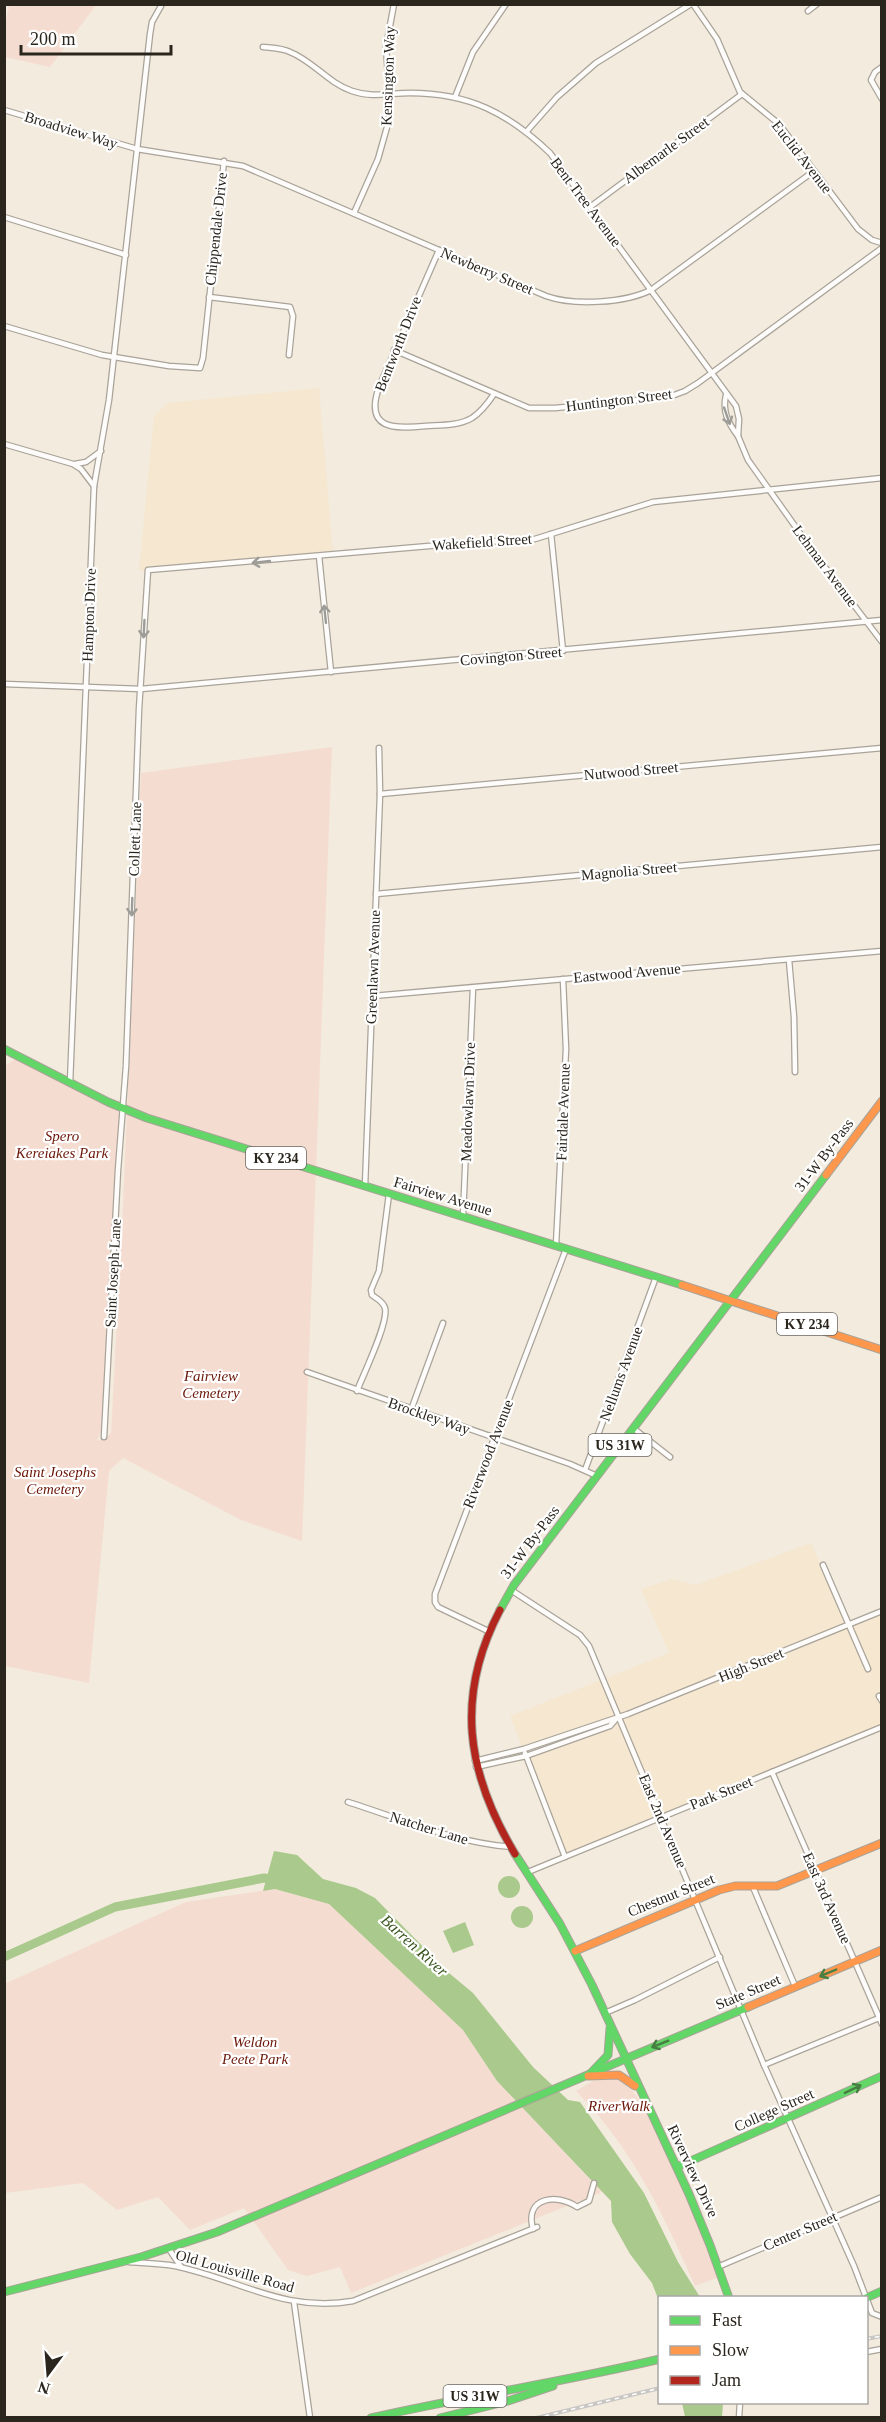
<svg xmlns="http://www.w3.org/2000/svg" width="886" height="2422" viewBox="0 0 886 2422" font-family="Georgia,serif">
  <rect width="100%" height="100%" fill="#f3ebde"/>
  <!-- built -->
  <g fill="#f5e7d0">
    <polygon points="319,388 333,554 139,571 154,416 168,403"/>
    <polygon points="811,1543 848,1625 881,1611 881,1727 565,1857 510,1716 669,1653 641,1589 672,1579 696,1585"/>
  </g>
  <!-- green -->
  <g fill="#f5dcd1">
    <polygon points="5,4 96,4 96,5 50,67 5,57 5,23 9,8"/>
    <polygon points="332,747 302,1541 241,1520 123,1458 109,1471 89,1683 5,1666 5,1066 19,1056 123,1108 101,1430 97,1441 111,1434 123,1206 141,773"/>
    <polygon points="275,1889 329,1904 463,2030 497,2081 602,2192 351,2293 340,2267 307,2276 288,2270 244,2208 190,2230 158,2197 117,2210 83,2183 5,2193 4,1984 186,1902"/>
    <path d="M612 2076 624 2079 642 2104 695 2217 719 2277 695 2286C663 2214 633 2149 576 2091L596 2079Z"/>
  </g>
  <!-- water -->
  <g fill="#aac98c">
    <polygon points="274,1851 297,1855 323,1879 356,1888 375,1898 449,1973 473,1993 533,2067 568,2100 580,2102 644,2193 678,2262 700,2297 660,2298 659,2301 652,2283 630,2254 612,2222 611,2201 497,2081 463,2030 329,1904 275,1889 263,1891"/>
    <circle cx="509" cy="1887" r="11"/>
    <circle cx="522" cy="1917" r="11"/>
    <polygon points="465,1922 474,1945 453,1953 443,1931"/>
    <polygon points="682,2403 723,2403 722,2417 685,2417"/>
  </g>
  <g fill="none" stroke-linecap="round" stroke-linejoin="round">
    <!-- river -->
    <polyline stroke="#aac98c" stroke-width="9" points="4,1957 115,1907 264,1878 276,1880"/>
    <defs>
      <g id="street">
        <polyline points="693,4 717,39 740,92 779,124 858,229 872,240 882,243"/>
        <polyline points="808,11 817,4"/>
        <path d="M263 47C272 48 282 48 290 52 313 61 328 83 352 91 372 98 390 93 410 93 469 93 508 113 550 153L736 406 739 419 738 436 748 460 812 550 882 642"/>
        <polyline points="882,67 875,72 871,80 882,99"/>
        <polyline points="455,97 473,52 506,4"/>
        <path d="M4 110 137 149 243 166 546 296C574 306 625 303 651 290L814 171"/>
        <polyline points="527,131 557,97 596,63 691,4"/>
        <polyline points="590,207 742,94"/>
        <polyline points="354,213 378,159 389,120 390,105 386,47 394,4"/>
        <polyline points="4,217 126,255"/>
        <path d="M439 250 379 387C364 430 394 429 426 426 441 425 458 426 472 418 481 412 488 403 494 394"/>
        <polyline points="209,297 290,307 293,316 289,355"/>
        <polyline points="4,326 102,355 169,366 200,368 203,358 224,161"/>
        <polyline points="394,350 529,408 555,408 669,397 685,391 698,383 882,248"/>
        <path d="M726 395C722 411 728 423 738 436"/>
        <polyline points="4,444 73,464 81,469 94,486"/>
        <polyline points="75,464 86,462 101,451"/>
        <polyline points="551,534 563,651"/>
        <polyline points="319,556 331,672"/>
        <polyline points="4,684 141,689 882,620"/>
        <polyline points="380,794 882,748"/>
        <polyline points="376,894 882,847"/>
        <polyline points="789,960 794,1017 795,1072"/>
        <polyline points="373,996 882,951"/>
        <polyline points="70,1083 94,486 109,400 150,34 152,22 161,6"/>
        <polyline points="365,1186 380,794 379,748"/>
        <polyline points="463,1216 473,988"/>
        <polyline points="556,1245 566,1049 563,979"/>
        <polyline points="307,1372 570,1464 597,1476"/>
        <path d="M357 1391C363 1375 389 1322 385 1308 383 1301 377 1299 372 1295L371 1290 379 1271 389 1194"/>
        <polyline points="411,1410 443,1323"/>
        <polyline points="633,1428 670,1457"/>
        <polyline points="104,1437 118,1170 126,1066 139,709 148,570 464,543 535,539 653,502 882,478"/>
        <polyline points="585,1470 656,1277"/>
        <polyline points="823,1565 868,1669"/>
        <polyline points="511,1590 580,1635 589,1646 764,2065 854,2266 872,2313 882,2317"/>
        <polyline points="488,1631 438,1607 435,1602 435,1594 566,1249"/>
        <polyline points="879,1696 882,1701"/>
        <polyline points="525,1753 565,1857"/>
        <polyline points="475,1761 524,1749 628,1714 882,1611"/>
        <polyline points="476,1767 526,1756 610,1726 617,1718"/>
        <polyline points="772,1772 882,2024"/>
        <path d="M348 1802C402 1819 455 1843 512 1847"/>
        <polyline points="528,1872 882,1727"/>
        <polyline points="753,1887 795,1986"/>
        <polyline points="605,2013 635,2000 720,1957"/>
        <polyline points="764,2065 879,2018"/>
        <path d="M533 2229C524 2197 557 2193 577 2207L589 2201 594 2183"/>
        <polyline points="169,2249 181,2267"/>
        <path d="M129 2262C144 2263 160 2263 175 2266 238 2279 284 2313 353 2301L537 2227"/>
        <polyline points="720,2266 882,2197"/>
        <polyline points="294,2302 310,2418"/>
        <polyline points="866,2352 882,2349"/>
        <polyline points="739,2418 740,2402"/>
      </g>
      <g id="fast">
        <polyline points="4,1049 108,1102 147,1118 682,1285"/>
        <polyline points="500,1610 514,1585 826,1175"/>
        <polyline points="515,1854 560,1924 592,1985 689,2194 710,2245 729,2298"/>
        <polyline points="589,2075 608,2055 610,2028"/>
        <polyline points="677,2167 882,2076"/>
        <polyline points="4,2292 141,2257 217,2232 748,2007"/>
        <polyline points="866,2298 882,2291"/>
        <path d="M371 2418C467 2396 564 2382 660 2359"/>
        <polyline points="440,2418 508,2401 553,2386"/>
      </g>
      <g id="slow">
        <polyline points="826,1175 882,1101"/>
        <polyline points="682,1285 882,1350"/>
        <polyline points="575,1951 719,1890 735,1886 777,1886 882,1843"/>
        <polyline points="748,2007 882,1950"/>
        <polyline points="588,2076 619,2075 635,2086"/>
      </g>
      <path id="jam" d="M500 1610C455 1696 466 1772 515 1854"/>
    </defs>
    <!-- street casing -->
    <use href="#street" stroke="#a9a399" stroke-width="7"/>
    <!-- fast casing -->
    <use href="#fast" stroke="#a9a399" stroke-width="9"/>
    <!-- slow casing -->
    <use href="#slow" stroke="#a9a399" stroke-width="9"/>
    <!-- jam casing -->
    <use href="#jam" stroke="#a9a399" stroke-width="9"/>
    <!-- street -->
    <use href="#street" stroke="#fdfcfa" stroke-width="4.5"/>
    <!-- fast -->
    <use href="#fast" stroke="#63d668" stroke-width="7"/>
    <!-- slow -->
    <use href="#slow" stroke="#ff974d" stroke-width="7"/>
    <!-- jam -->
    <use href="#jam" stroke="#b3261e" stroke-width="7"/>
    <defs>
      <g id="rail">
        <polyline points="866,2339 882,2336"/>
        <polyline points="536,2418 660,2388"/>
      </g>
    </defs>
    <!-- rail casing -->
    <use href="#rail" stroke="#c9c7c4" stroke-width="4"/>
    <!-- rail -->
    <use href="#rail" stroke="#fff" stroke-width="1.5" stroke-dasharray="4.5" stroke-linecap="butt"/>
  </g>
  <!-- one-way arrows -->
  <defs><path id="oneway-shaft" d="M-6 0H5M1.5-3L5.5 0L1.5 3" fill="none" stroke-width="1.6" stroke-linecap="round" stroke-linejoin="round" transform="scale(1.5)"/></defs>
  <g stroke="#9e9c97">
    <use href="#oneway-shaft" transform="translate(727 416) rotate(71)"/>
    <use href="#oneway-shaft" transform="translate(261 562) rotate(174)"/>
    <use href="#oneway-shaft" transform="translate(325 614) rotate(-96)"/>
    <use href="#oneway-shaft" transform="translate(144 629) rotate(93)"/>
    <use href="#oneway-shaft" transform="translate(132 907) rotate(92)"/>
  </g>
  <g stroke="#477e42">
    <use href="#oneway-shaft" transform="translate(828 1973) rotate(157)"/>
    <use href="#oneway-shaft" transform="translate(660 2044) rotate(158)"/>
    <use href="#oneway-shaft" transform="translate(853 2089) rotate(-26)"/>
  </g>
  <g text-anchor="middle" stroke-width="4.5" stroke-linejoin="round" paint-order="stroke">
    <!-- shield labels -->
    <g fill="#fff" stroke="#6b6761" stroke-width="1.5">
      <rect x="246" y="1147" width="60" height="22" rx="4.5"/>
      <rect x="777" y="1313" width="60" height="22" rx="4.5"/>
      <rect x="588.5" y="1434" width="63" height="22" rx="4.5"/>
      <rect x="443.5" y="2385" width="63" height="22" rx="4.5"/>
    </g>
    <g font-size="14" font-weight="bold" fill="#2b261d">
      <text x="276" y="1163">KY 234</text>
      <text x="807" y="1329">KY 234</text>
      <text x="620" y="1450">US 31W</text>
      <text x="475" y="2401">US 31W</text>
    </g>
    <!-- street labels -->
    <g font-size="15" fill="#2b261d" stroke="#fff">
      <text transform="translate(388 76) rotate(-88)" y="5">Kensington Way</text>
      <text transform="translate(71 130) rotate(17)" y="5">Broadview Way</text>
      <text transform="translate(666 150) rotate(-36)" y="5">Albemarle Street</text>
      <text transform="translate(802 157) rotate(52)" y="5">Euclid Avenue</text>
      <text transform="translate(586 202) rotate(53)" y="5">Bent Tree Avenue</text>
      <text transform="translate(216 229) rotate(-84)" y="5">Chippendale Drive</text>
      <text transform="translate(487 271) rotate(23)" y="5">Newberry Street</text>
      <text transform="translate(398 344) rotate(-68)" y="5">Bentworth Drive</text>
      <text transform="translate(619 400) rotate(-7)" y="5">Huntington Street</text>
      <text transform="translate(482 542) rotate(-4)" y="5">Wakefield Street</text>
      <text transform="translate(825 566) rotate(53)" y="5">Lehman Avenue</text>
      <text transform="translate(89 615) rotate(-88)" y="5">Hampton Drive</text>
      <text transform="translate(511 656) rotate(-5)" y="5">Covington Street</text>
      <text transform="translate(631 771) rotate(-5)" y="5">Nutwood Street</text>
      <text transform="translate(135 839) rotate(-88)" y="5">Collett Lane</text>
      <text transform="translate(629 871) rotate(-5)" y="5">Magnolia Street</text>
      <text transform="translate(373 967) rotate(-88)" y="5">Greenlawn Avenue</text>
      <text transform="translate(627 973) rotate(-5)" y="5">Eastwood Avenue</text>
      <text transform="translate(468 1102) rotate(-88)" y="5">Meadowlawn Drive</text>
      <text transform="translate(563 1112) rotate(-88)" y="5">Fairdale Avenue</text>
      <text transform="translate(824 1155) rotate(-53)" y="5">31-W By-Pass</text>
      <text transform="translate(443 1196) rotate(17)" y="5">Fairview Avenue</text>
      <text transform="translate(113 1273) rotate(-87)" y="5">Saint Joseph Lane</text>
      <text transform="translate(621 1374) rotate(-70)" y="5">Nellums Avenue</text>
      <text transform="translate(429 1416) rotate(19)" y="5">Brockley Way</text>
      <text transform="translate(488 1454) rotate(-69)" y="5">Riverwood Avenue</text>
      <text transform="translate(530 1542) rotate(-53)" y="5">31-W By-Pass</text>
      <text transform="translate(751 1665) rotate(-22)" y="5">High Street</text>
      <text transform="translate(721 1793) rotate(-22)" y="5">Park Street</text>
      <text transform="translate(663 1821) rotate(67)" y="5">East 2nd Avenue</text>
      <text transform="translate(429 1828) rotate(17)" y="5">Natcher Lane</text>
      <text transform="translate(671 1895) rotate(-22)" y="5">Chestnut Street</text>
      <text transform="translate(827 1898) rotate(66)" y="5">East 3rd Avenue</text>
      <text transform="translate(748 1992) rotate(-23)" y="5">State Street</text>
      <text transform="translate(774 2110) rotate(-24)" y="5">College Street</text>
      <text transform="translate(693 2171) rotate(65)" y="5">Riverview Drive</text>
      <text transform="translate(800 2231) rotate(-23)" y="5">Center Street</text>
      <text transform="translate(235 2271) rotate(16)" y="5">Old Louisville Road</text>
    </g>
    <!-- park labels -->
    <g font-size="15" font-style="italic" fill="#6b1608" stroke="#fff">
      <text x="62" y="1141">Spero<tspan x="62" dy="17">Kereiakes Park</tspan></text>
      <text x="211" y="1381">Fairview<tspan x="211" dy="17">Cemetery</tspan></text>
      <text x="55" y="1477">Saint Josephs<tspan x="55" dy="17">Cemetery</tspan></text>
      <text x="255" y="2047">Weldon<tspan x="255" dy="17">Peete Park</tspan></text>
      <text x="619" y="2111">RiverWalk</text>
    </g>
    <!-- water labels -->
    <g font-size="16" font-style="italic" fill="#37551d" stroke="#fff">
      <text transform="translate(415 1945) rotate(42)" y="6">Barren River</text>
    </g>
  </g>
  <!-- border -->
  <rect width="886" height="2422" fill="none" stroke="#2b261d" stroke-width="12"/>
  <!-- legend -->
  <rect x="658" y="2296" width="210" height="108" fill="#ffffff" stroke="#aaa8a5" stroke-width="1.5"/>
  <rect x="670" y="2316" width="30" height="9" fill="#63d668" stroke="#aaa8a5" stroke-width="1.5"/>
  <text x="712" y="2326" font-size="18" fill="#2b261d">Fast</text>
  <rect x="670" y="2346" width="30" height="9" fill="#ff974d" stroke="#aaa8a5" stroke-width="1.5"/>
  <text x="712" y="2356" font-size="18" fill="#2b261d">Slow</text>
  <rect x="670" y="2376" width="30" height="9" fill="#b3261e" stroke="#aaa8a5" stroke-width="1.5"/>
  <text x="712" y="2386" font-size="18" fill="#2b261d">Jam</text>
  <!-- north arrow -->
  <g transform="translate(48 2374) rotate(196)" stroke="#ffffff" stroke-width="4.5" paint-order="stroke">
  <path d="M0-4.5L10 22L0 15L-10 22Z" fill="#2b261d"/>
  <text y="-9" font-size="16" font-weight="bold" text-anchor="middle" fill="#2b261d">N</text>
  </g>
  <!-- scale -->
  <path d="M21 45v9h150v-9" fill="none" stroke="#2b261d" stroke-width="3"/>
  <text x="30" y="45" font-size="18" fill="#2b261d" stroke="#ffffff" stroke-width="4.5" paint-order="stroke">200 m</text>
</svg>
